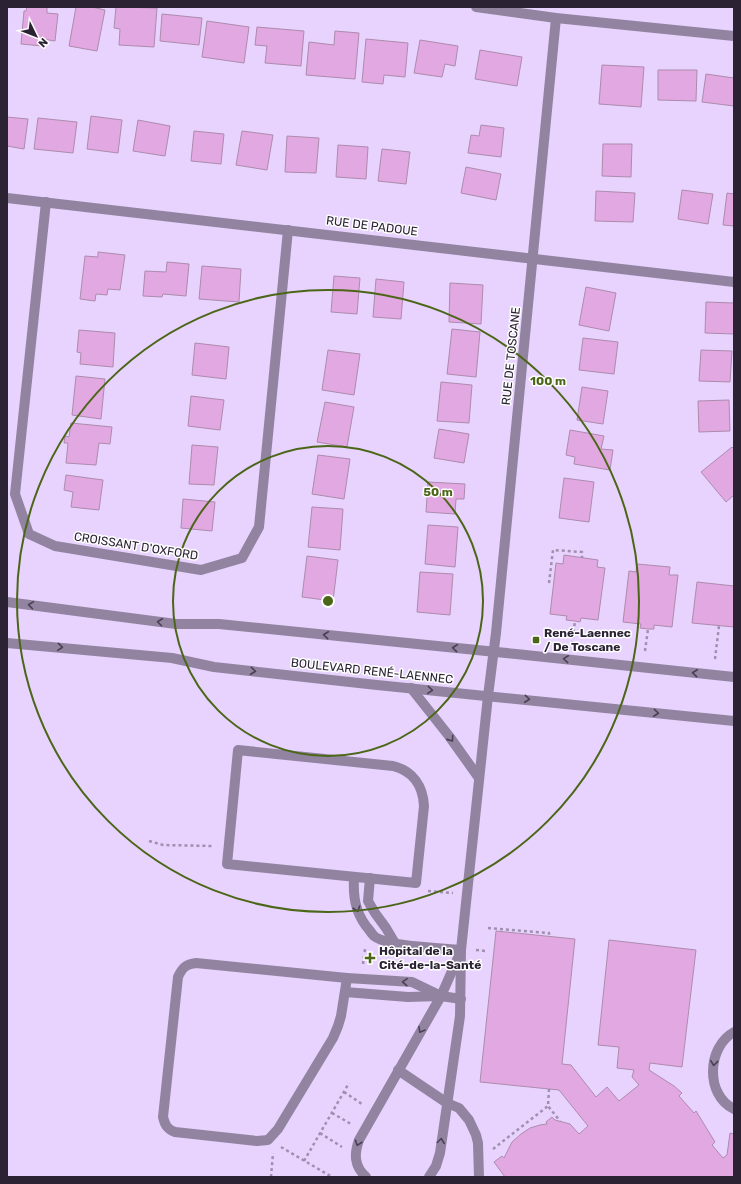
<svg xmlns="http://www.w3.org/2000/svg" width="741" height="1184" viewBox="0 0 741 1184" font-family="Rubik,sans-serif">
  <rect width="100%" height="100%" fill="#e8d3fe"/>
  <!-- building -->
  <g fill="#e2a8e1" stroke="#ad8bad">
    <polygon points="27,7 47,7 47,13 58,14 55,41 43,39 42,46 21,44 24,11 26,11"/>
    <polygon points="76,7 92,7 105,10 97,51 69,46"/>
    <polygon points="116,7 157,8 154,47 119,45 120,29 114,28"/>
    <polygon points="162,14 202,18 199,45 160,41"/>
    <polygon points="207,21 249,27 244,63 202,57"/>
    <polygon points="257,27 304,31 301,66 265,63 267,46 255,45"/>
    <polygon points="335,31 359,33 355,79 306,75 309,42 334,45"/>
    <polygon points="366,39 408,43 405,77 384,75 383,84 362,82"/>
    <polygon points="420,40 458,46 455,66 445,64 442,77 414,73"/>
    <polygon points="480,50 522,57 517,86 475,79"/>
    <polygon points="602,65 644,67 641,107 599,104"/>
    <polygon points="658,70 697,70 696,101 658,100"/>
    <polygon points="706,74 734,78 734,106 702,102"/>
    <polygon points="91,116 122,120 118,153 87,149"/>
    <polygon points="7,117 28,119 24,149 7,146"/>
    <polygon points="38,118 77,122 73,153 34,149"/>
    <polygon points="138,120 170,126 165,156 133,151"/>
    <polygon points="481,125 504,128 501,157 468,153 471,135 479,136"/>
    <polygon points="194,131 224,134 221,164 191,161"/>
    <polygon points="242,131 273,135 267,170 236,165"/>
    <polygon points="287,136 319,138 316,173 285,172"/>
    <polygon points="603,144 632,144 631,177 602,176"/>
    <polygon points="338,145 368,147 366,179 336,177"/>
    <polygon points="382,149 410,152 406,184 378,181"/>
    <polygon points="466,167 501,174 496,200 461,193"/>
    <polygon points="682,190 713,194 708,224 678,219"/>
    <polygon points="596,191 635,193 633,222 595,221"/>
    <polygon points="727,193 734,194 734,226 723,225"/>
    <polygon points="98,252 125,255 120,290 108,289 107,295 96,294 95,301 80,299 85,256 98,257"/>
    <polygon points="167,262 189,264 186,296 163,294 162,297 143,296 145,271 166,272"/>
    <polygon points="202,266 241,269 239,302 199,299"/>
    <polygon points="334,276 360,278 357,314 331,312"/>
    <polygon points="376,279 404,282 401,319 373,317"/>
    <polygon points="450,283 483,285 481,324 449,322"/>
    <polygon points="586,287 616,293 609,331 579,325"/>
    <polygon points="706,302 734,303 734,334 705,333"/>
    <polygon points="452,329 480,332 476,377 447,374"/>
    <polygon points="79,330 115,333 113,367 80,364 81,353 77,352"/>
    <polygon points="583,338 618,342 614,374 579,370"/>
    <polygon points="195,343 229,347 226,379 192,375"/>
    <polygon points="328,350 360,354 354,395 322,390"/>
    <polygon points="701,350 732,351 730,382 699,381"/>
    <polygon points="76,376 105,379 101,419 72,415"/>
    <polygon points="441,382 472,385 469,423 437,421"/>
    <polygon points="582,387 608,391 603,424 577,420"/>
    <polygon points="191,396 224,400 220,430 188,426"/>
    <polygon points="729,400 730,431 699,432 698,401"/>
    <polygon points="325,402 354,407 347,447 317,442"/>
    <polygon points="71,423 112,427 110,444 99,443 96,465 66,463 68,443 64,443 65,436 69,437"/>
    <polygon points="439,429 469,434 464,463 434,458"/>
    <polygon points="570,430 604,436 601,449 613,450 610,470 574,464 575,457 566,455"/>
    <polygon points="192,445 218,447 214,485 189,484"/>
    <polygon points="732,447 734,449 734,495 726,502 701,472"/>
    <polygon points="318,455 350,459 344,499 312,494"/>
    <polygon points="66,475 103,480 99,510 71,507 73,492 64,490"/>
    <polygon points="564,478 594,482 589,522 559,518"/>
    <polygon points="428,482 465,484 464,499 456,499 455,514 426,512"/>
    <polygon points="183,499 215,502 212,531 181,528"/>
    <polygon points="312,507 343,509 340,550 308,547"/>
    <polygon points="428,525 458,527 455,567 425,564"/>
    <polygon points="564,555 598,560 597,567 605,568 598,620 581,618 580,622 575,621 566,620 567,616 550,614 556,563 563,564"/>
    <polygon points="307,556 338,560 333,601 302,597"/>
    <polygon points="637,564 670,567 669,575 678,575 672,627 654,625 654,629 648,629 640,628 641,624 623,622 629,571 636,572"/>
    <polygon points="420,572 453,574 450,615 417,612"/>
    <polygon points="697,582 734,586 734,627 692,623"/>
    <polygon points="496,931 575,939 562,1064 571,1065 596,1097 607,1087 619,1101 639,1085 632,1077 634,1070 617,1068 619,1047 598,1045 609,940 696,950 682,1067 650,1063 649,1070 674,1086 682,1093 679,1096 694,1113 696,1111 715,1142 712,1145 723,1158 727,1155 730,1133 734,1134 734,1177 505,1177 494,1162 502,1156 504,1158 512,1142 521,1134 530,1128 540,1125 547,1124 546,1122 552,1117 555,1120 570,1124 579,1134 588,1126 559,1090 480,1082"/>
  </g>
  <g fill="none" stroke-linecap="round" stroke-linejoin="round">
    <!-- path -->
    <g stroke="#a090b0" stroke-width="2.5" stroke-dasharray="3 3" stroke-linecap="butt">
      <polyline points="549,583 553,550 582,552 582,558"/>
      <polyline points="572,644 575,621"/>
      <polyline points="645,651 648,629"/>
      <polyline points="715,659 719,626"/>
      <polyline points="149,841 163,845 214,846"/>
      <polyline points="428,891 453,893"/>
      <polyline points="488,928 549,933 549,936"/>
      <polyline points="476,950 486,951"/>
      <polyline points="363,964 365,949"/>
      <polyline points="549,1089 548,1106 560,1121"/>
      <polyline points="344,1092 362,1104"/>
      <polyline points="332,1113 351,1124"/>
      <polyline points="320,1133 342,1147"/>
      <polyline points="281,1147 332,1177"/>
      <polyline points="493,1149 548,1106"/>
      <polyline points="304,1161 349,1083"/>
      <polyline points="271,1177 273,1153"/>
    </g>
    <!-- minor -->
    <g stroke="#9284a1" stroke-width="10">
      <polyline points="476,7 556,18 734,36"/>
      <polyline points="7,198 734,282"/>
      <polyline points="46,202 15,494 29,534 55,546 201,570 242,558 259,527 288,230"/>
      <polyline points="7,602 176,624 219,624 516,654 734,677"/>
      <polyline points="7,643 172,658 214,667 377,685 734,721"/>
      <polyline points="411,688 449,736 479,778"/>
      <path d="M238 750 393 766C413 771 423 786 424 806L416 883 227 864Z"/>
      <path d="M354 877C353 896 355 911 366 926 369 929 371 933 374 936 387 947 442 948 461 950"/>
      <polyline points="370,878 368,901 375,913 386,928 396,945"/>
      <path d="M196 963 347 978 341 1016 338 1026 333 1038 278 1129 268 1140 257 1141 175 1132C167 1129 165 1125 163 1117L178 977C182 968 186 964 196 963Z"/>
      <polyline points="347,978 412,982 439,995"/>
      <polyline points="345,992 408,997 441,996 461,999"/>
      <path d="M734 1032C707 1047 705 1095 734 1109"/>
      <polyline points="398,1070 447,1103 459,1108 469,1120 476,1135 478,1143 479,1177"/>
      <path d="M366 1177C354 1166 354 1154 359 1140L441 996 460 953"/>
      <polyline points="429,1177 436,1166 440,1153 460,1016 461,950 488,696 496,633 556,18"/>
    </g>
  </g>
  <!-- one-way arrows -->
  <defs><path id="oneway-chevron" d="M-2-3.5L2.5 0L-2 3.5" fill="none" stroke-width="1.6" stroke-linecap="round" stroke-linejoin="round"/></defs>
  <g stroke="#4a4054">
    <use href="#oneway-chevron" transform="translate(31 605) rotate(-172)"/>
    <use href="#oneway-chevron" transform="translate(160 622) rotate(-173)"/>
    <use href="#oneway-chevron" transform="translate(326 635) rotate(-174)"/>
    <use href="#oneway-chevron" transform="translate(60 647) rotate(5)"/>
    <use href="#oneway-chevron" transform="translate(455 648) rotate(-174)"/>
    <use href="#oneway-chevron" transform="translate(566 659) rotate(-174)"/>
    <use href="#oneway-chevron" transform="translate(253 671) rotate(6)"/>
    <use href="#oneway-chevron" transform="translate(695 673) rotate(-174)"/>
    <use href="#oneway-chevron" transform="translate(430 690) rotate(5)"/>
    <use href="#oneway-chevron" transform="translate(527 699) rotate(6)"/>
    <use href="#oneway-chevron" transform="translate(656 713) rotate(6)"/>
    <use href="#oneway-chevron" transform="translate(451 739) rotate(55)"/>
    <use href="#oneway-chevron" transform="translate(357 909) rotate(71)"/>
    <use href="#oneway-chevron" transform="translate(405 982) rotate(-176)"/>
    <use href="#oneway-chevron" transform="translate(421 1030) rotate(120)"/>
    <use href="#oneway-chevron" transform="translate(714 1063) rotate(96)"/>
    <use href="#oneway-chevron" transform="translate(441 1141) rotate(-82)"/>
    <use href="#oneway-chevron" transform="translate(358 1143) rotate(109)"/>
  </g>
  <!-- distance rings -->
  <g fill="none" stroke="#4b6617" stroke-width="2">
    <circle cx="328" cy="601" r="155"/>
    <circle cx="328" cy="601" r="311"/>
  </g>
  <!-- markers -->
  <g fill="#4b6617" stroke="#fefefe" stroke-width="1.5">
    <rect x="532" y="636" width="8" height="8" rx="2"/>
    <path d="M368 952h4v4h4v4h-4v4h-4v-4h-4v-4h4z"/>
  </g>
  <g text-anchor="middle" stroke-width="3" stroke-linejoin="round" paint-order="stroke">
    <!-- street labels -->
    <g font-size="12" fill="#2b2333" stroke="#fefefe">
      <text transform="translate(372 226) rotate(7)" y="4">RUE DE PADOUE</text>
      <text transform="translate(511 356) rotate(-84)" y="4">RUE DE TOSCANE</text>
      <text transform="translate(136 546) rotate(9)" y="4">CROISSANT D'OXFORD</text>
      <text transform="translate(372 671) rotate(6)" y="4">BOULEVARD RENÉ-LAENNEC</text>
    </g>
    <!-- poi labels -->
    <g font-size="12" font-weight="bold" fill="#2b2333" stroke="#fefefe" text-anchor="start">
      <text x="544" y="637">René-Laennec<tspan x="544" dy="14">/ De Toscane</tspan></text>
      <text x="379" y="955">Hôpital de la<tspan x="379" dy="14">Cité-de-la-Santé</tspan></text>
    </g>
  </g>
  <circle cx="328" cy="601" r="6" fill="#4b6617" stroke="#fefefe" stroke-width="2"/>
  <g font-size="12" text-anchor="middle" font-weight="bold" fill="#4b6617" stroke="#fefefe" stroke-width="3" stroke-linejoin="round" paint-order="stroke">
    <text x="548" y="385">100 m</text>
    <text x="438" y="496">50 m</text>
  </g>
  <!-- border -->
  <rect width="741" height="1184" fill="none" stroke="#2b2333" stroke-width="16"/>
  <!-- north arrow -->
  <g transform="translate(36 36) rotate(133)" stroke="#fefefe" stroke-width="3" paint-order="stroke">
  <path d="M0-3L7 15L0 10L-7 15Z" fill="#2b2333"/>
  <text y="-6" font-size="11" font-weight="bold" text-anchor="middle" fill="#2b2333">N</text>
  </g>
</svg>
